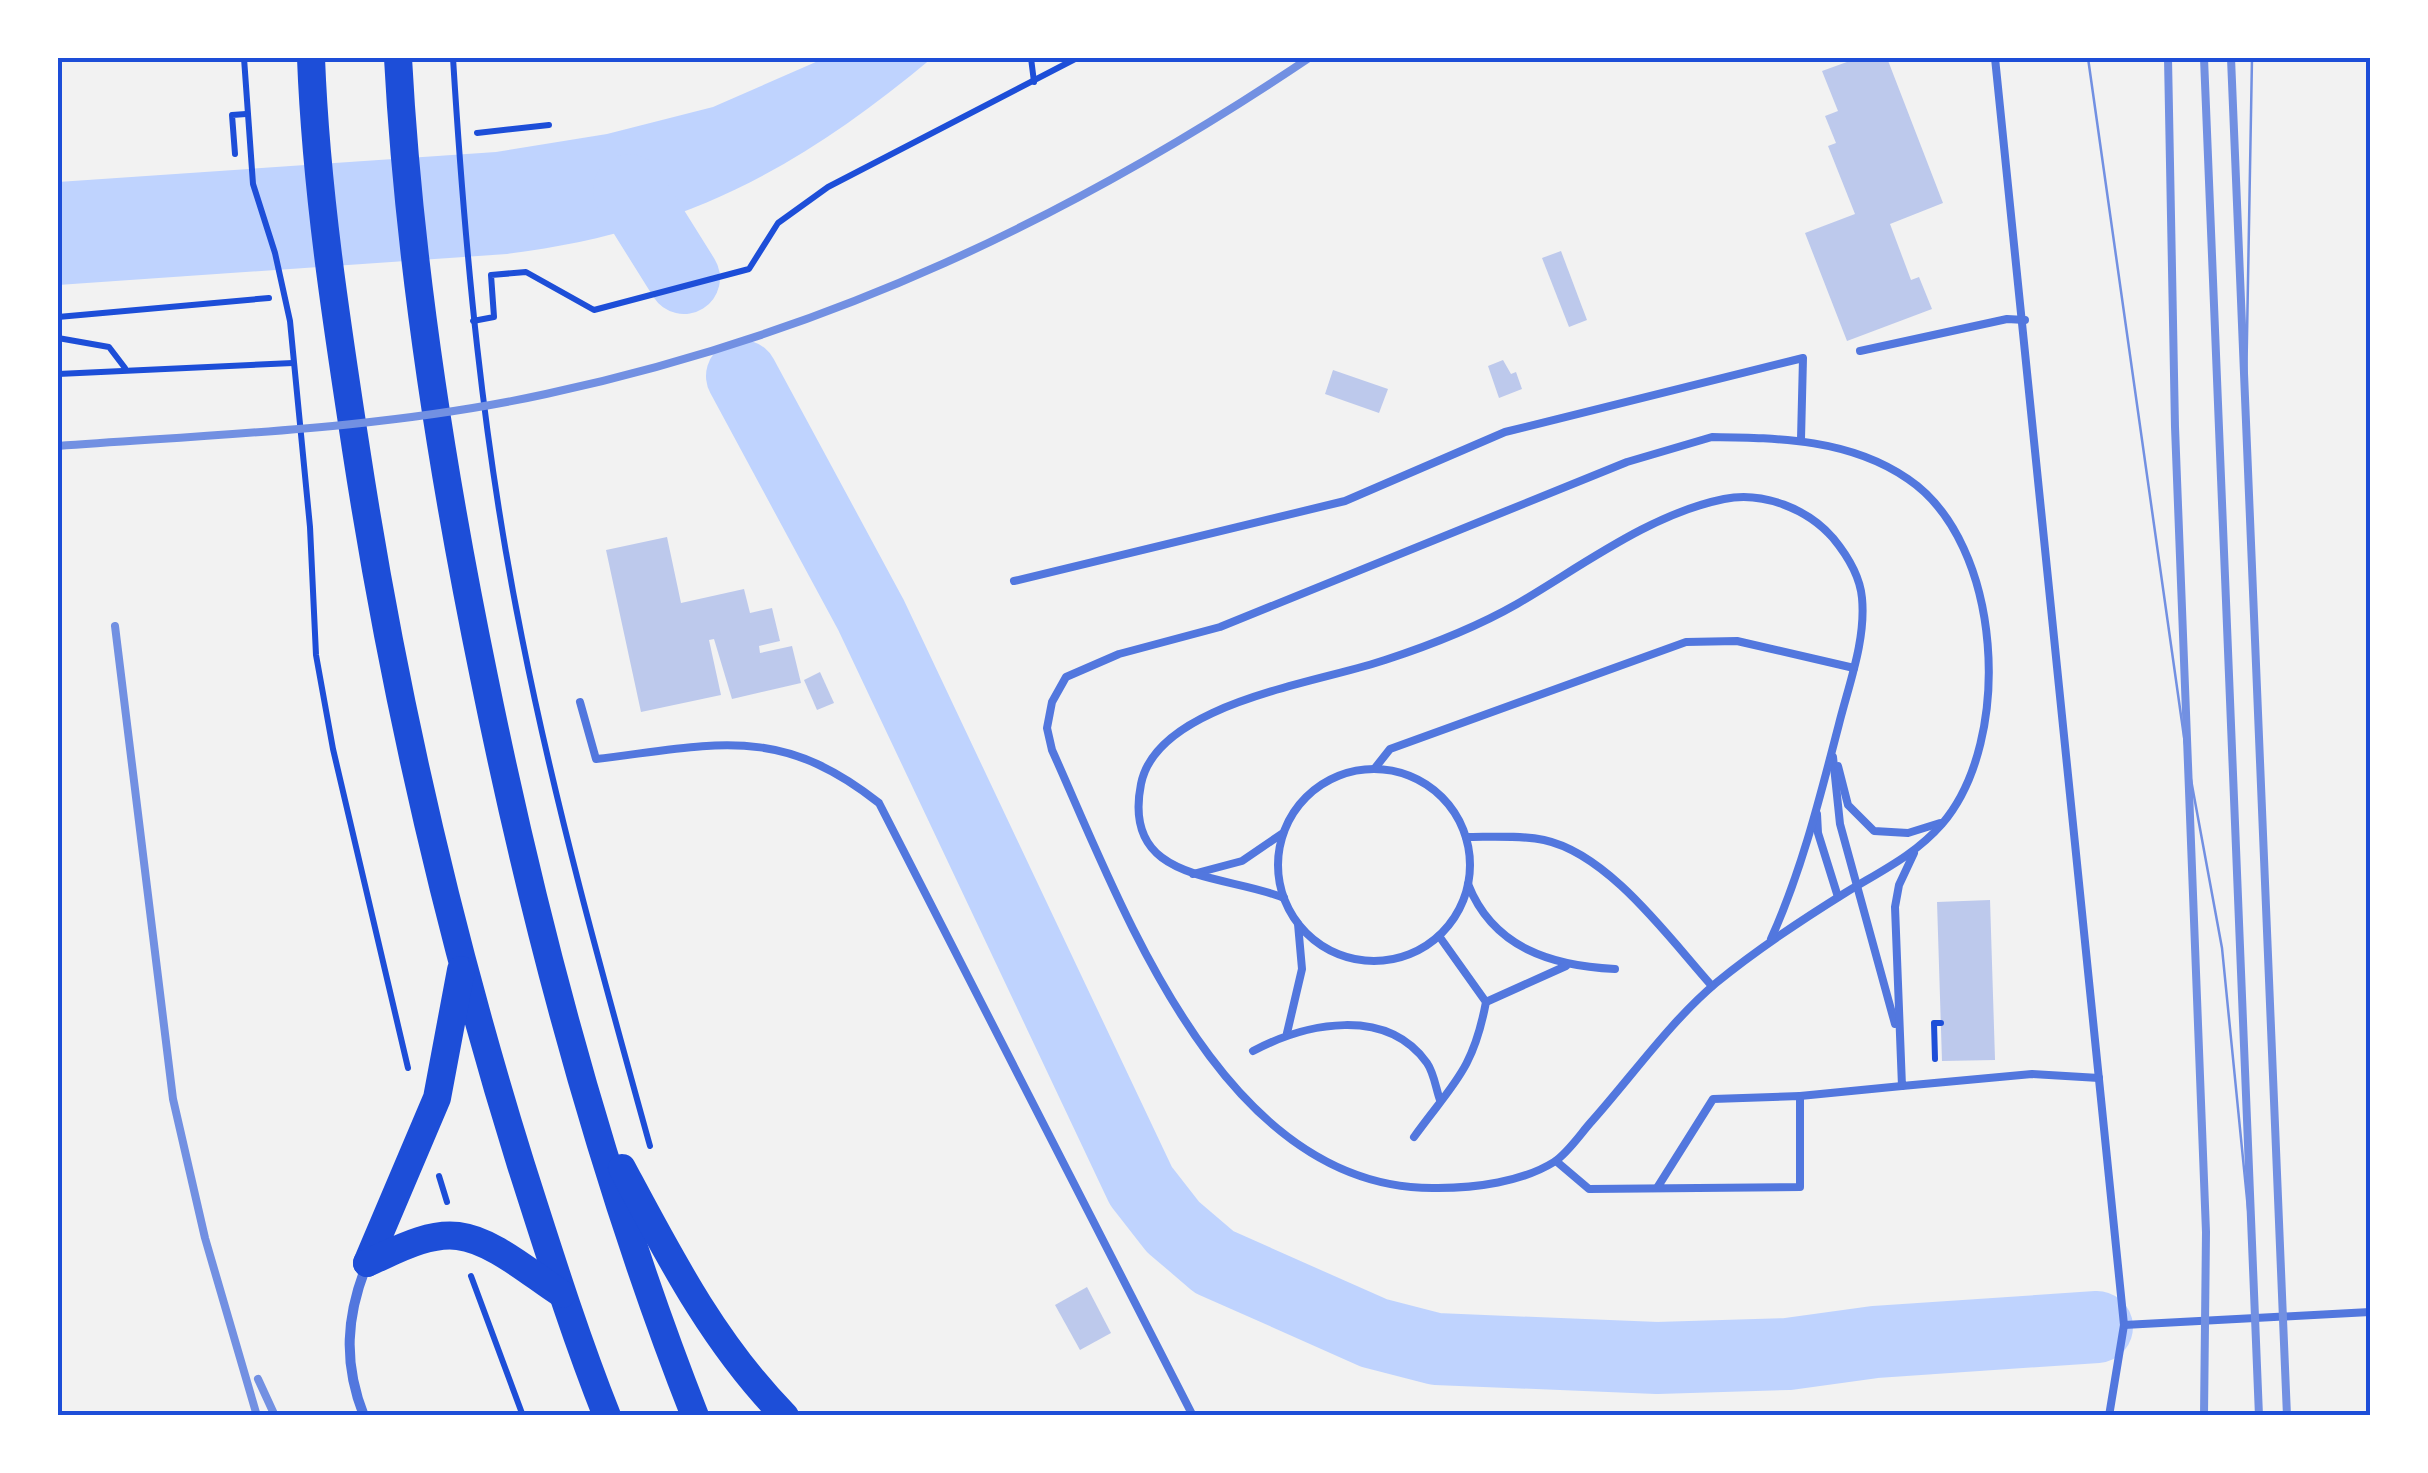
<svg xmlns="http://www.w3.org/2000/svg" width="2428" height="1473" viewBox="0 0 2428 1473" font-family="'Work Sans',sans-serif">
  <rect width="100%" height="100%" fill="#f2f2f2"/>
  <!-- water -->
  <path fill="#bfd3fe" d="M825 58H932C798 170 682 232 507 254L58 285V182L496 152 607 134 713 107Z"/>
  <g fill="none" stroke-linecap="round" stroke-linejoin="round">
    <!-- river -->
    <g stroke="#bfd3fe" stroke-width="72">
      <polyline points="629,190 684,278"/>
      <polyline points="742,376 871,615 1141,1186 1173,1227 1214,1262 1374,1333 1436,1349 1657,1358 1788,1354 1875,1342 2097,1327"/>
    </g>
  </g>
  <!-- building -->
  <g fill="#bdc9ec">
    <polygon points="1858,58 1887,58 1943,203 1890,224 1911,280 1919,277 1932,309 1847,341 1805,233 1855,214 1828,146 1836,143 1825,116 1838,111 1822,71"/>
    <polygon points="1561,251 1587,320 1569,327 1542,258"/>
    <polygon points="1503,360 1511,374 1516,372 1522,389 1499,398 1488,366"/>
    <polygon points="1333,370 1388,389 1379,413 1325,394"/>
    <polygon points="667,537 681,603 744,589 750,613 772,608 780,641 759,646 760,653 792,646 801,683 732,699 714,639 709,640 721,695 641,712 606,550"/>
    <polygon points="820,672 834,703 817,710 804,680"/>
    <polygon points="1990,900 1995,1060 1942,1061 1937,902"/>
    <polygon points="1087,1287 1111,1333 1080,1350 1055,1305"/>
  </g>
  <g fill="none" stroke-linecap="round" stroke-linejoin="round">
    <!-- path -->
    <g stroke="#1d4ed8" stroke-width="6">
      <polyline points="244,58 253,184 275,253 290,321 310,527 316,655 333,749 408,1068"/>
      <path d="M453 58C465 252 483 446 522 638 556 809 603 977 650 1146"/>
      <polyline points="1031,58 1034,82"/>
      <polyline points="477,133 549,125"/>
      <polyline points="235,154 232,115 246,114"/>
      <polyline points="58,317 269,298"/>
      <polyline points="473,321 494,317 491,275 526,272 594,310 749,269 778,223 828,187 1077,58"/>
      <polyline points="58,338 109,347 125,368"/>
      <polyline points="58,374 293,363"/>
      <polyline points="1935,1059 1934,1023 1941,1023"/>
      <polyline points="439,1176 447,1202"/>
      <polyline points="471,1276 523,1416"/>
    </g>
    <!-- service -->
    <g stroke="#5277de" stroke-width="8">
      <polyline points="1995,58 2124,1325 2109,1416"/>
      <polyline points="1860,351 2007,319 2025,320"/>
      <path d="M1712 437C1780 438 1850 439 1908 479 2003 543 2014 740 1942 824 1914 856 1879 872 1845 893 1800 921 1756 950 1716 983 1670 1022 1632 1076 1592 1121 1581 1133 1568 1153 1554 1162 1522 1182 1475 1188 1438 1188 1224 1193 1124 910 1052 750L1047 728 1052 702 1066 677 1119 654 1220 627 1627 462Z"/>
      <polyline points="1014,581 1345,501 1505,432 1803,358 1801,439"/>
      <path d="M580 702 596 759C714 745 778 723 879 803L1193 1416"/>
      <polyline points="1833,757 1840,824 1895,1024"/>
      <polyline points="1838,766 1848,805 1874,831 1908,833 1940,823"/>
      <polyline points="1375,768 1390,749 1686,642 1737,641 1854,668"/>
      <circle cx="1374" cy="865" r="96"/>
      <polyline points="1817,814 1818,833 1838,897"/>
      <path d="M1466 837C1491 837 1519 835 1544 840 1609 854 1669 938 1712 986"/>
      <polyline points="1914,853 1899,885 1895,907 1902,1086 2032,1074 2099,1078"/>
      <polyline points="1193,874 1242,861 1283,833"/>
      <path d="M1468 884C1493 948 1552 966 1615 969"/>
      <path d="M1284 898C1224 873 1121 884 1141 784 1157 703 1318 683 1385 660 1431 645 1475 628 1517 604 1582 566 1650 514 1724 499 1763 491 1808 509 1833 538 1847 555 1860 576 1862 598 1866 640 1849 684 1839 724 1820 797 1802 870 1771 939"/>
      <polyline points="1486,1002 1566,966"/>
      <polyline points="1287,1033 1302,969 1298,924"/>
      <path d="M1253 1051C1306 1023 1386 1006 1427 1063 1434 1073 1436 1089 1440 1100"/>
      <polyline points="1800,1096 1902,1086"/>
      <path d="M1414 1137C1453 1083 1473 1071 1486 1002L1439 936"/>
      <polyline points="1556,1161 1589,1189 1800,1187 1800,1096 1713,1099 1657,1188"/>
      <polyline points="2124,1325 2370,1312"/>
    </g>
    <!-- minor -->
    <path stroke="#5277de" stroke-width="10" d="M364 1416C343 1363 346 1316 367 1264"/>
    <!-- trunk -->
    <g stroke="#1d4ed8" stroke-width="28">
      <path d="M311 58C316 189 336 319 356 449 393 691 448 931 521 1165 548 1249 574 1333 607 1416"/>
      <path d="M398 58C409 266 442 473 484 677 535 928 601 1177 695 1416"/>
      <path d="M622 1168C669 1256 714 1344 785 1416"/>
      <polyline points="367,1263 437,1098 461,970"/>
      <path d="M367 1263C393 1252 427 1232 458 1236 493 1240 532 1275 562 1294"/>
    </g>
    <!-- tram -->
    <g stroke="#7290e2" stroke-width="2.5">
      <polyline points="2088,58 2187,758 2222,948 2252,1249"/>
      <polyline points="2246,392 2252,58"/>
    </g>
    <!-- rail -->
    <g stroke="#7290e2" stroke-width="8">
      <polyline points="2168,58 2175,427 2206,1232 2204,1416"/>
      <polyline points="2204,58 2259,1416"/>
      <polyline points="2231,58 2287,1416"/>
      <path d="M58 446C220 434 386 429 546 394 829 333 1071 218 1309 58"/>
      <polyline points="115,626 173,1099 205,1238 257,1416"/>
      <polyline points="258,1379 275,1416"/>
    </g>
  </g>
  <!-- border -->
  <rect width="2428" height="1473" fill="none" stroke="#ffffff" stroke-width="120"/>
  <rect x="60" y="60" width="2308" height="1353" fill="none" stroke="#1d4ed8" stroke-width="4"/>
</svg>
